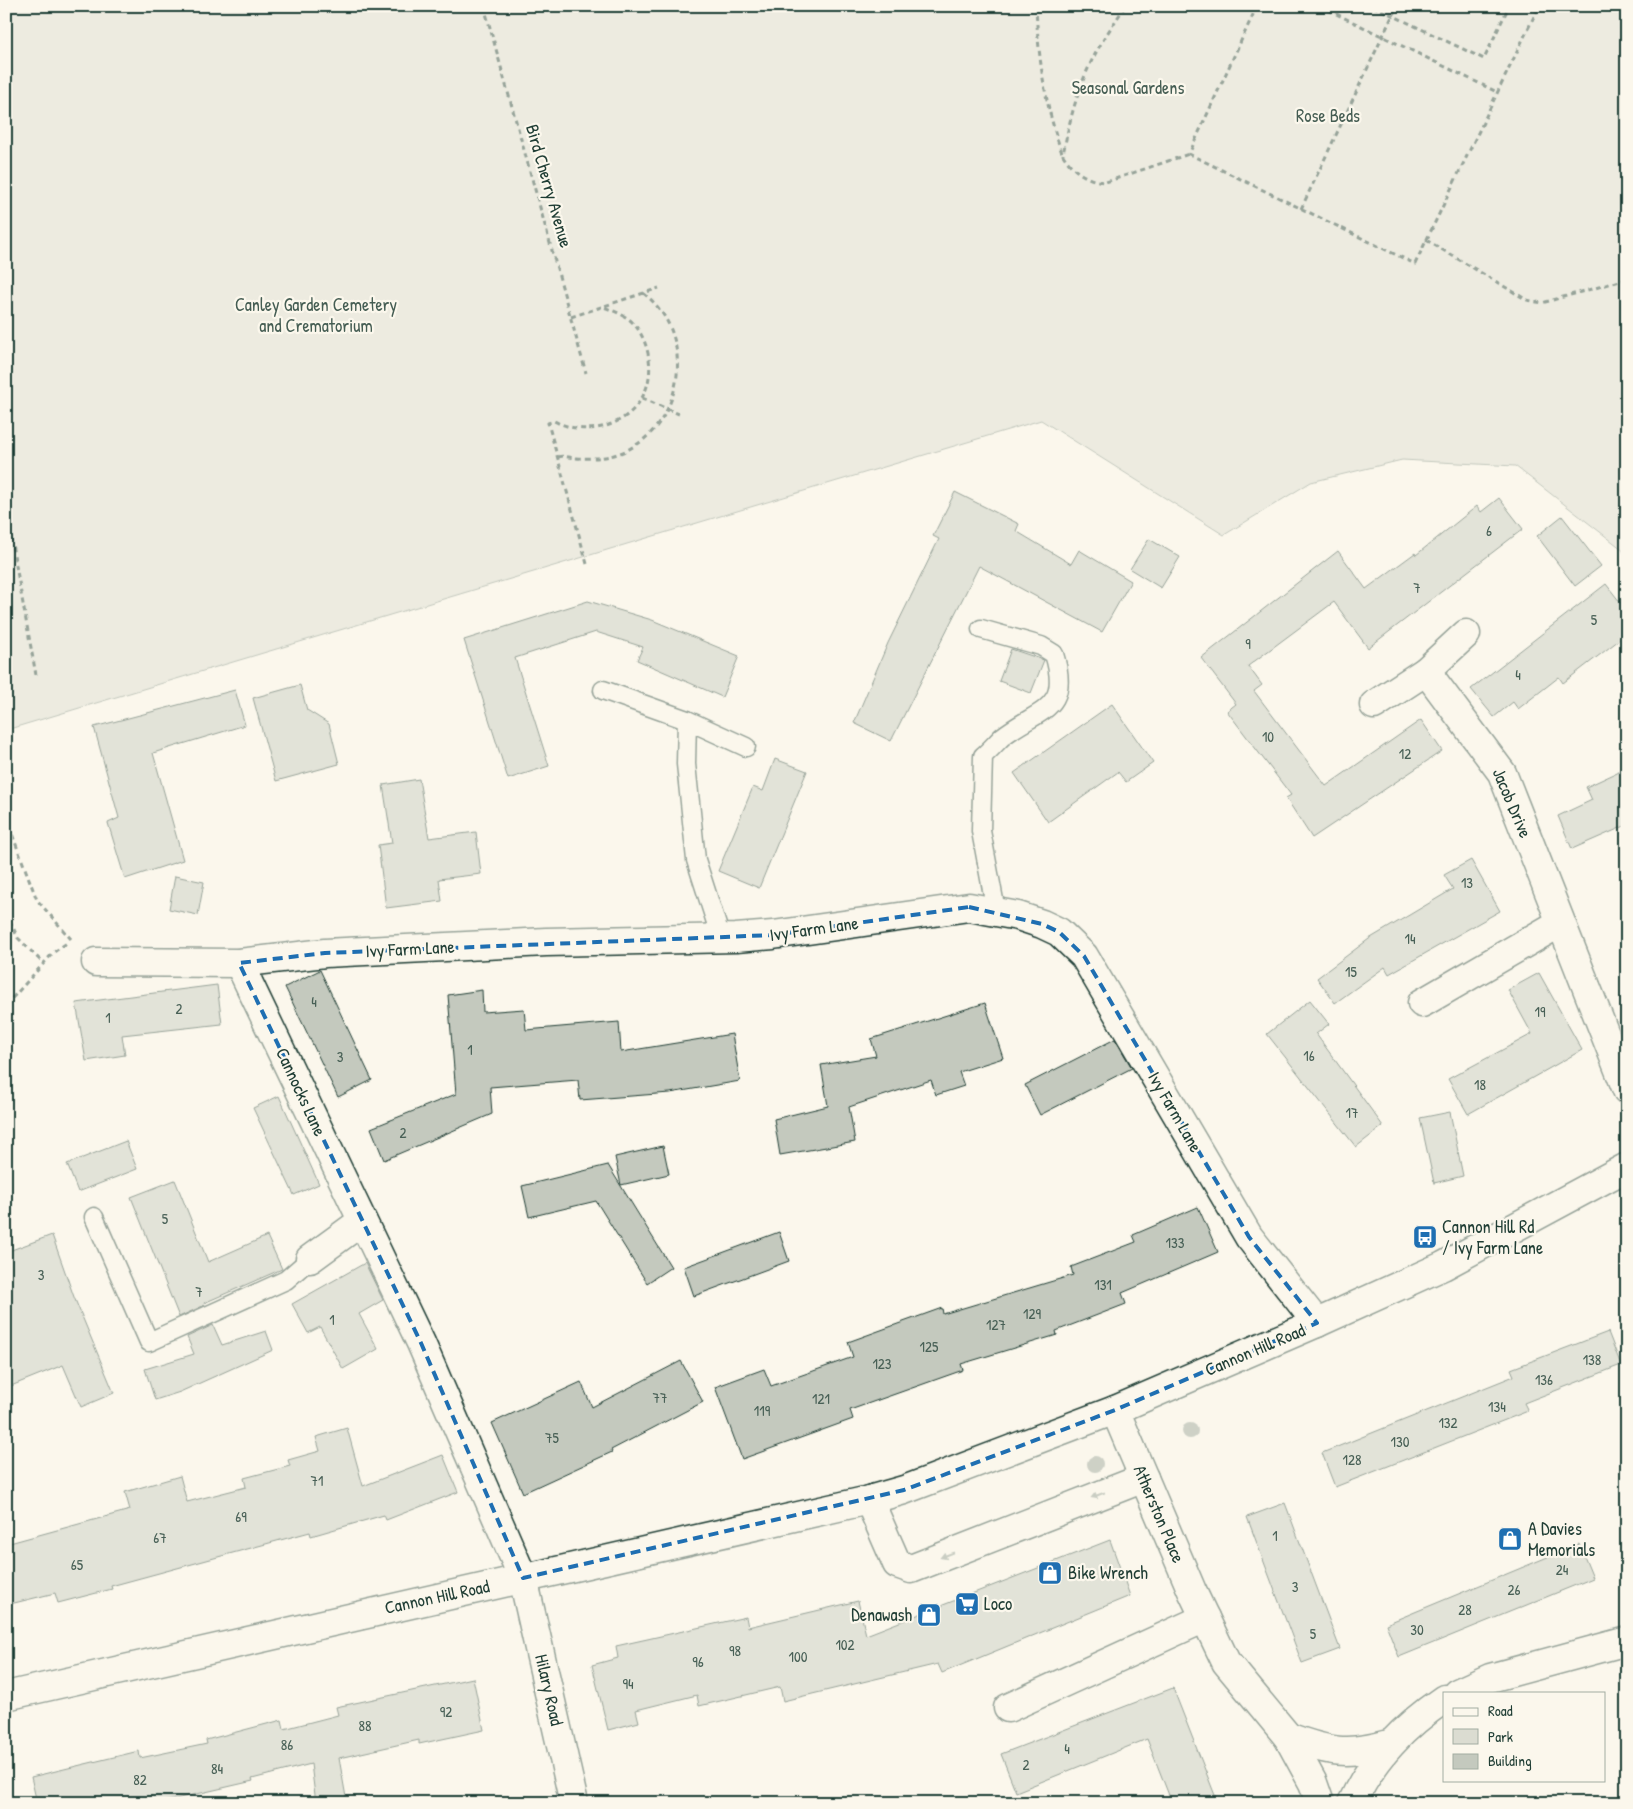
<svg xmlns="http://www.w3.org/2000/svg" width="1633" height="1809" viewBox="0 0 1633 1809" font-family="'Patrick Hand',sans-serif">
  <rect width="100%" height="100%" fill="#fbf7ec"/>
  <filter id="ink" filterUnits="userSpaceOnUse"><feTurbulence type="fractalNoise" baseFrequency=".02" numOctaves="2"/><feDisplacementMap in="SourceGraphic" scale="10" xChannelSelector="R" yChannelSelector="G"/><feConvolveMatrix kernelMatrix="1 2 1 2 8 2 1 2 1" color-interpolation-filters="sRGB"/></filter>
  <g filter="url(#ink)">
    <!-- green -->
    <polygon fill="#dbdcd1" stroke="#7d8c82" points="6,6 1627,6 1627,559 1622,549 1515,466 1402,460 1311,482 1224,535 1041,420 6,730"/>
    <!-- building -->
    <g fill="#c4c9be" stroke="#1f3d34">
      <polygon points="955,492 1019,524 1016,531 1071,564 1079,550 1131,581 1102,632 979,566 891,741 854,723 888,643 939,539 933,536"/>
      <polygon points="1499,498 1523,529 1368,648 1334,602 1248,666 1262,685 1254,691 1326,786 1421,720 1442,751 1312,838 1286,798 1291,795 1227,711 1236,704 1201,658 1338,551 1366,589 1415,553 1416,555 1477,506 1481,512"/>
      <polygon points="1562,516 1601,566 1575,586 1537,536"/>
      <polygon points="1149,539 1180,557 1161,588 1130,569"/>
      <polygon points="1606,584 1627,611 1627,634 1563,683 1559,677 1518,709 1513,702 1494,717 1471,689"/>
      <polygon points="588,601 652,620 739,656 722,697 637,660 643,647 596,632 515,658 549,766 508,779 464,640"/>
      <polygon points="1011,649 1044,660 1031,693 999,681"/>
      <polygon points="300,685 307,710 329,724 339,764 276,781 253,698"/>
      <polygon points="235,690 245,725 153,753 183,860 125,879 108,823 119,818 94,727"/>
      <polygon points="1112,704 1153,763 1126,782 1118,772 1048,822 1014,773"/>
      <polygon points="775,759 807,771 759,888 718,871 753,787 763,791"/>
      <polygon points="1627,768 1627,825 1572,849 1558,816 1592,800 1586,787"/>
      <polygon points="419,779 429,838 476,832 481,874 439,879 442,901 386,908 378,845 392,843 383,785"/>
      <polygon points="1471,860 1500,911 1389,974 1385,967 1335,1003 1317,978 1369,939 1453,889 1444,875"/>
      <polygon points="175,876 204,882 198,915 169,909"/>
      <polygon points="320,970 372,1080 338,1097 285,987"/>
      <polygon points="1539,973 1582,1050 1468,1114 1448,1079 1532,1034 1508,990"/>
      <polygon points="217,985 222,1024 122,1035 125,1055 86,1061 76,1003"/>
      <polygon points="482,990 483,1012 524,1009 526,1030 619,1022 621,1052 732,1034 740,1081 670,1093 580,1100 578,1080 490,1087 492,1114 384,1160 371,1128 456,1094 448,995"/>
      <polygon points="1310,1000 1329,1024 1316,1034 1383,1126 1356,1147 1267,1034"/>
      <polygon points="985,1003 1003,1058 959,1072 964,1086 936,1095 931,1080 849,1107 855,1142 780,1155 774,1119 828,1106 821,1065 876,1056 871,1039"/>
      <polygon points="1115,1039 1132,1068 1040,1115 1025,1085"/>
      <polygon points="279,1096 319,1184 294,1195 253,1108"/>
      <polygon points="1450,1112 1463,1176 1434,1183 1420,1118"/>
      <polygon points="126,1141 137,1169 78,1192 67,1164"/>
      <polygon points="663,1146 669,1174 621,1185 615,1157"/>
      <polygon points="608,1165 671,1267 647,1283 596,1201 529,1217 522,1186"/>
      <polygon points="175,1180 208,1262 267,1236 282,1269 204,1303 205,1305 179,1317 131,1197"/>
      <polygon points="1198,1207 1218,1252 1122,1293 1126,1304 1056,1331 1057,1335 961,1364 963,1370 850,1410 853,1419 742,1459 715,1387 764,1369 771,1386 853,1357 848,1342 942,1308 943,1314 1073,1275 1071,1267 1136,1242 1133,1235"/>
      <polygon points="779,1232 789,1261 694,1296 684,1267"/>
      <polygon points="52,1235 74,1297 114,1393 81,1407 63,1365 6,1388 6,1252"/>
      <polygon points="365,1263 383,1300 359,1314 378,1349 343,1369 320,1327 308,1333 292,1304"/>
      <polygon points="213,1325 222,1345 266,1331 273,1350 180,1392 155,1400 145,1369 194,1354 187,1337"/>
      <polygon points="1608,1332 1621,1365 1524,1403 1528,1411 1335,1487 1322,1453 1514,1376 1511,1369"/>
      <polygon points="681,1361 703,1402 611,1450 612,1452 523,1493 492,1423 581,1382 592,1407"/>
      <polygon points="347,1428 363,1486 443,1455 458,1492 386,1520 384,1515 311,1536 310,1532 111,1586 112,1589 58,1603 55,1593 6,1605 6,1544 130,1510 125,1492 180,1476 187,1502 246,1487 244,1478 290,1466 288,1460 320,1451 316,1437"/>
      <polygon points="1285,1503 1340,1649 1302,1663 1247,1517"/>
      <polygon points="1110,1540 1130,1596 942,1673 938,1664 783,1701 780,1687 699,1706 697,1695 636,1710 639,1722 608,1730 592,1665 618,1658 616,1646 746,1617 748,1627 858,1601 866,1635"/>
      <polygon points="1579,1544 1593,1578 1399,1657 1386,1624"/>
      <polygon points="473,1678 484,1730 419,1744 419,1740 339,1758 347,1803 316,1803 311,1764 252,1779 253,1781 158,1803 37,1803 31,1777 139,1751 140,1758 207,1744 206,1740 282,1720 284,1729 338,1715 336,1707"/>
      <polygon points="1173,1688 1218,1803 1172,1803 1147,1739 1016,1792 1001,1754"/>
    </g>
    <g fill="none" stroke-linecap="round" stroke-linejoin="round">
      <defs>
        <g id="lane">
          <path d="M981 629 1041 646 1054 654C1072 712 1037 709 1002 737 996 743 990 750 983 756L981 831 996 911"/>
          <polyline points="603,690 687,720 746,747"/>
          <polyline points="687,720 686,764 696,860 721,938"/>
          <polyline points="94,1217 149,1342 286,1280 310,1259"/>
        </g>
        <g id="street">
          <polyline points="1426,671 1502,773 1627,1090"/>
          <polyline points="1374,705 1426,671 1466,634"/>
          <polyline points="96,962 239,963 325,953 546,942 736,938 773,935 969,907 1018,916 1042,924 1059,932 1084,956 1249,1237 1317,1323"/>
          <polyline points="239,963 421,1343 523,1578 574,1803"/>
          <polyline points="1422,1003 1560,923"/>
          <polyline points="310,1259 362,1221"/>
          <polyline points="1115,1410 1192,1591 1226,1662 1288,1737 1313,1783 1320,1803"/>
          <polyline points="869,1500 897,1564 911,1569 1144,1478"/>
          <polyline points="1457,1693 1490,1678 1627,1641"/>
          <polyline points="6,1696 869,1500 904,1490 1115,1410 1317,1323 1443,1266 1627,1167"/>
          <polyline points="1008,1708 1205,1618"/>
          <path d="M1288 1737C1329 1752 1347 1756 1389 1744"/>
          <path d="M1352 1803C1373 1758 1404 1726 1444 1699"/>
        </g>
      </defs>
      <!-- lane casing -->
      <use href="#lane" stroke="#1f3d34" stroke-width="21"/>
      <!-- street casing -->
      <use href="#street" stroke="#1f3d34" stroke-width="31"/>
      <!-- path -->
      <g stroke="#1f3d34" stroke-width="3" stroke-dasharray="5 4" stroke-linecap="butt">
        <polyline points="484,6 586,373"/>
        <path d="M1036 6C1038 56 1045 106 1062 153"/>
        <path d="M1125 6C1116 21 1106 34 1098 49 1080 80 1069 120 1063 155 1073 171 1087 181 1106 182L1189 154"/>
        <polyline points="1257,6 1189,154 1415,264 1539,6"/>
        <polyline points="1320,6 1497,92"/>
        <polyline points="1373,6 1484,59 1509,6"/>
        <polyline points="1456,6 1457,6"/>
        <polyline points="1301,209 1397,6"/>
        <polyline points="1426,240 1527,300 1542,303 1627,279"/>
        <polyline points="571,317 659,288"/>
        <polyline points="642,398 679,414"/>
        <path d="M558 457C564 455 569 458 576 458 592 459 610 458 625 451 685 424 697 333 643 293"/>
        <polyline points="6,511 36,675"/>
        <path d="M587 564 548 423 554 421C606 447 665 405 646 346 643 337 638 327 630 320 622 314 612 310 603 307"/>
        <polyline points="6,818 37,900 71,939"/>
        <polyline points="6,913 18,938 44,964"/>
        <polyline points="6,1005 54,952 67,943"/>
      </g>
      <!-- lane -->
      <use href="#lane" stroke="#fbf7ec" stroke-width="18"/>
      <!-- street -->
      <use href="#street" stroke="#fbf7ec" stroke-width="28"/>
    </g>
    <!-- trees -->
    <g fill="#97a298">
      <circle cx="1190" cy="1431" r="8"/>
      <circle cx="1095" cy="1464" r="8"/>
    </g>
    <!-- one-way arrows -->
    <defs><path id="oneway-solid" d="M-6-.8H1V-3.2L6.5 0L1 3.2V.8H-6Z" transform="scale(1.25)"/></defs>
    <g fill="#8d9a90">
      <use href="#oneway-solid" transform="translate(1098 1495) rotate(159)"/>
      <use href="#oneway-solid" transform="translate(947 1555) rotate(159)"/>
    </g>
  </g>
  <!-- marked area -->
  <path d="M0 0H1633V1809H0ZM969 907 1042 924 1059 932 1084 956 1249 1237 1317 1323 1115 1410 904 1490 523 1578 421 1343 239 963 325 953 773 935Z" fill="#fbf7ec" fill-opacity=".55" fill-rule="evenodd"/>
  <path fill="none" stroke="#1f6fb2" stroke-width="4" stroke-dasharray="10 6" stroke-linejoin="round" d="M969 907 1042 924 1059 932 1084 956 1249 1237 1317 1323 1115 1410 904 1490 523 1578 421 1343 239 963 325 953 773 935Z"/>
  <!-- icons -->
  <defs>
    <symbol id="bus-square" viewBox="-11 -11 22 22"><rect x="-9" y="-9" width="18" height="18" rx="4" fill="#1f6fb2" stroke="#fbf7ec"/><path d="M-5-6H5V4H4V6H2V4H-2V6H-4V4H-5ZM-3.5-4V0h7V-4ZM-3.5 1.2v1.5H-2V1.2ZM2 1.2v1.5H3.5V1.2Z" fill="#fff"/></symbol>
    <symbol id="shop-square" viewBox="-11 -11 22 22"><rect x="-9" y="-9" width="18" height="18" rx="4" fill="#1f6fb2" stroke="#fbf7ec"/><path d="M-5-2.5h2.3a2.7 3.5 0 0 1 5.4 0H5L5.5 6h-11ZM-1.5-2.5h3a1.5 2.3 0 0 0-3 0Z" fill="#fff"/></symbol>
    <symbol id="supermarket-square" viewBox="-11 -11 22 22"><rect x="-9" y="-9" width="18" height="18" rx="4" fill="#1f6fb2" stroke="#fbf7ec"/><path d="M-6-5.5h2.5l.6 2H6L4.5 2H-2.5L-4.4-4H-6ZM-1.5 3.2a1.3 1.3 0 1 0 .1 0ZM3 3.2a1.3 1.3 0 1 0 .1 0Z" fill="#fff"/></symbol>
  </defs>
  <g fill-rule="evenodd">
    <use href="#bus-square" x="1411" y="1223" width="28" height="28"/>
    <use href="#shop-square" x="1496" y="1525" width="28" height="28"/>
    <use href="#shop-square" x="1036" y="1559" width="28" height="28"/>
    <use href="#supermarket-square" x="953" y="1590" width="28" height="28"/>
    <use href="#shop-square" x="915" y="1601" width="28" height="28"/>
  </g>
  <g text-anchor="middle" stroke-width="4.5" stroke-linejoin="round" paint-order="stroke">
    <!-- number labels -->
    <g font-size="15" fill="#486056">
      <text x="1489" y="536">6</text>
      <text x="1417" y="593">7</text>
      <text x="1594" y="625">5</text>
      <text x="1248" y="649">9</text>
      <text x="1518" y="680">4</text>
      <text x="1268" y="742">10</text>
      <text x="1405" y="759">12</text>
      <text x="1467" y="888">13</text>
      <text x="1410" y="944">14</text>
      <text x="1351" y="977">15</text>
      <text x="314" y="1007">4</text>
      <text x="179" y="1014">2</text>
      <text x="1540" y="1017">19</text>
      <text x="108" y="1023">1</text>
      <text x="470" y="1055">1</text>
      <text x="1309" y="1061">16</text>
      <text x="340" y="1062">3</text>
      <text x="1480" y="1090">18</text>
      <text x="1352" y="1118">17</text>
      <text x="403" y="1138">2</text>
      <text x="165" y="1224">5</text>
      <text x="1175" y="1248">133</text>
      <text x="41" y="1280">3</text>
      <text x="1103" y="1290">131</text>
      <text x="199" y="1297">7</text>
      <text x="1032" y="1319">129</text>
      <text x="332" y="1325">1</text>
      <text x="996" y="1330">127</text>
      <text x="929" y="1352">125</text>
      <text x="1592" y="1365">138</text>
      <text x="882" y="1369">123</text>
      <text x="1544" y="1385">136</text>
      <text x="660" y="1403">77</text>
      <text x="821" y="1404">121</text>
      <text x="1497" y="1412">134</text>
      <text x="762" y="1416">119</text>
      <text x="1448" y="1428">132</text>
      <text x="552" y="1443">75</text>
      <text x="1400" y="1447">130</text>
      <text x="1352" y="1465">128</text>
      <text x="317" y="1486">71</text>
      <text x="241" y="1522">69</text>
      <text x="1275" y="1541">1</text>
      <text x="160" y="1543">67</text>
      <text x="77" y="1570">65</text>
      <text x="1562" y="1575">24</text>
      <text x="1295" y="1592">3</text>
      <text x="1514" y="1595">26</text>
      <text x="1465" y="1615">28</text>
      <text x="1417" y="1635">30</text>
      <text x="1313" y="1639">5</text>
      <text x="845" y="1650">102</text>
      <text x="735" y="1656">98</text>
      <text x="798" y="1662">100</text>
      <text x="698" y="1667">96</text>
      <text x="628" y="1689">94</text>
      <text x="446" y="1717">92</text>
      <text x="365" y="1731">88</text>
      <text x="287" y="1750">86</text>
      <text x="1067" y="1754">4</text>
      <text x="1026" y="1770">2</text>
      <text x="217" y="1774">84</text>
      <text x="140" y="1785">82</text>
    </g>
    <!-- park labels -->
    <g font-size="18" fill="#455d53" stroke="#fbf7ec">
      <text x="1128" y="94">Seasonal Gardens</text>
      <text x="1328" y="122">Rose Beds</text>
      <text x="316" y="311">Canley Garden Cemetery<tspan x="316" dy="21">and Crematorium</tspan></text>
    </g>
    <!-- street labels -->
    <g font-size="18" fill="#1f3d34" stroke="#fbf7ec">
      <text transform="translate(549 186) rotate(74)" y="6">Bird Cherry Avenue</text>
      <text transform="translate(1512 803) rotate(67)" y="6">Jacob Drive</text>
      <text transform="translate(814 929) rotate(-8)" y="6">Ivy Farm Lane</text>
      <text transform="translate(410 949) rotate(-3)" y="6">Ivy Farm Lane</text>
      <text transform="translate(301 1092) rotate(65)" y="6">Cannocks Lane</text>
      <text transform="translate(1175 1112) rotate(60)" y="6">Ivy Farm Lane</text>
      <text transform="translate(1255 1350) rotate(-23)" y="6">Cannon Hill Road</text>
      <text transform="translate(1159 1514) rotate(67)" y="6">Atherston Place</text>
      <text transform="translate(437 1597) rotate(-12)" y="6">Cannon Hill Road</text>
      <text transform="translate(549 1690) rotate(77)" y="6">Hilary Road</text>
    </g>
    <!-- poi labels -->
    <g font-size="18" fill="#1f3d34" stroke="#fbf7ec" text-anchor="start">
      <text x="1442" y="1233">Cannon Hill Rd<tspan x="1442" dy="21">/ Ivy Farm Lane</tspan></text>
      <text x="1528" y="1535">A Davies<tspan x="1528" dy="21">Memorials</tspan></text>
      <text x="1068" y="1579">Bike Wrench</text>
      <text x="984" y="1610">Loco</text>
      <text x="912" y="1621" text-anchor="end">Denawash</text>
    </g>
  </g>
  <!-- margin -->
  <rect width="1633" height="1809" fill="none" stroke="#fbf7ec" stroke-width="25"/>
  <rect x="12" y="12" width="1608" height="1784" fill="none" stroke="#1f3d34" stroke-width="2" filter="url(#ink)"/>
  <!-- legend -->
  <rect x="1443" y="1692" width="162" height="90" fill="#fbf7ec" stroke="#a3ada2"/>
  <rect x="1453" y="1708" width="25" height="8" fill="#fbf7ec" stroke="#a3ada2"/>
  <text x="1488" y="1716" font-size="15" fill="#1f3d34">Road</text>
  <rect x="1453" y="1729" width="25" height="15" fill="#dbdcd1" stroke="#a3ada2"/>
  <text x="1488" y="1742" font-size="15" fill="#1f3d34">Park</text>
  <rect x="1453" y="1754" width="25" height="15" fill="#c4c9be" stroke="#a3ada2"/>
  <text x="1488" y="1766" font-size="15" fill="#1f3d34">Building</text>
</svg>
